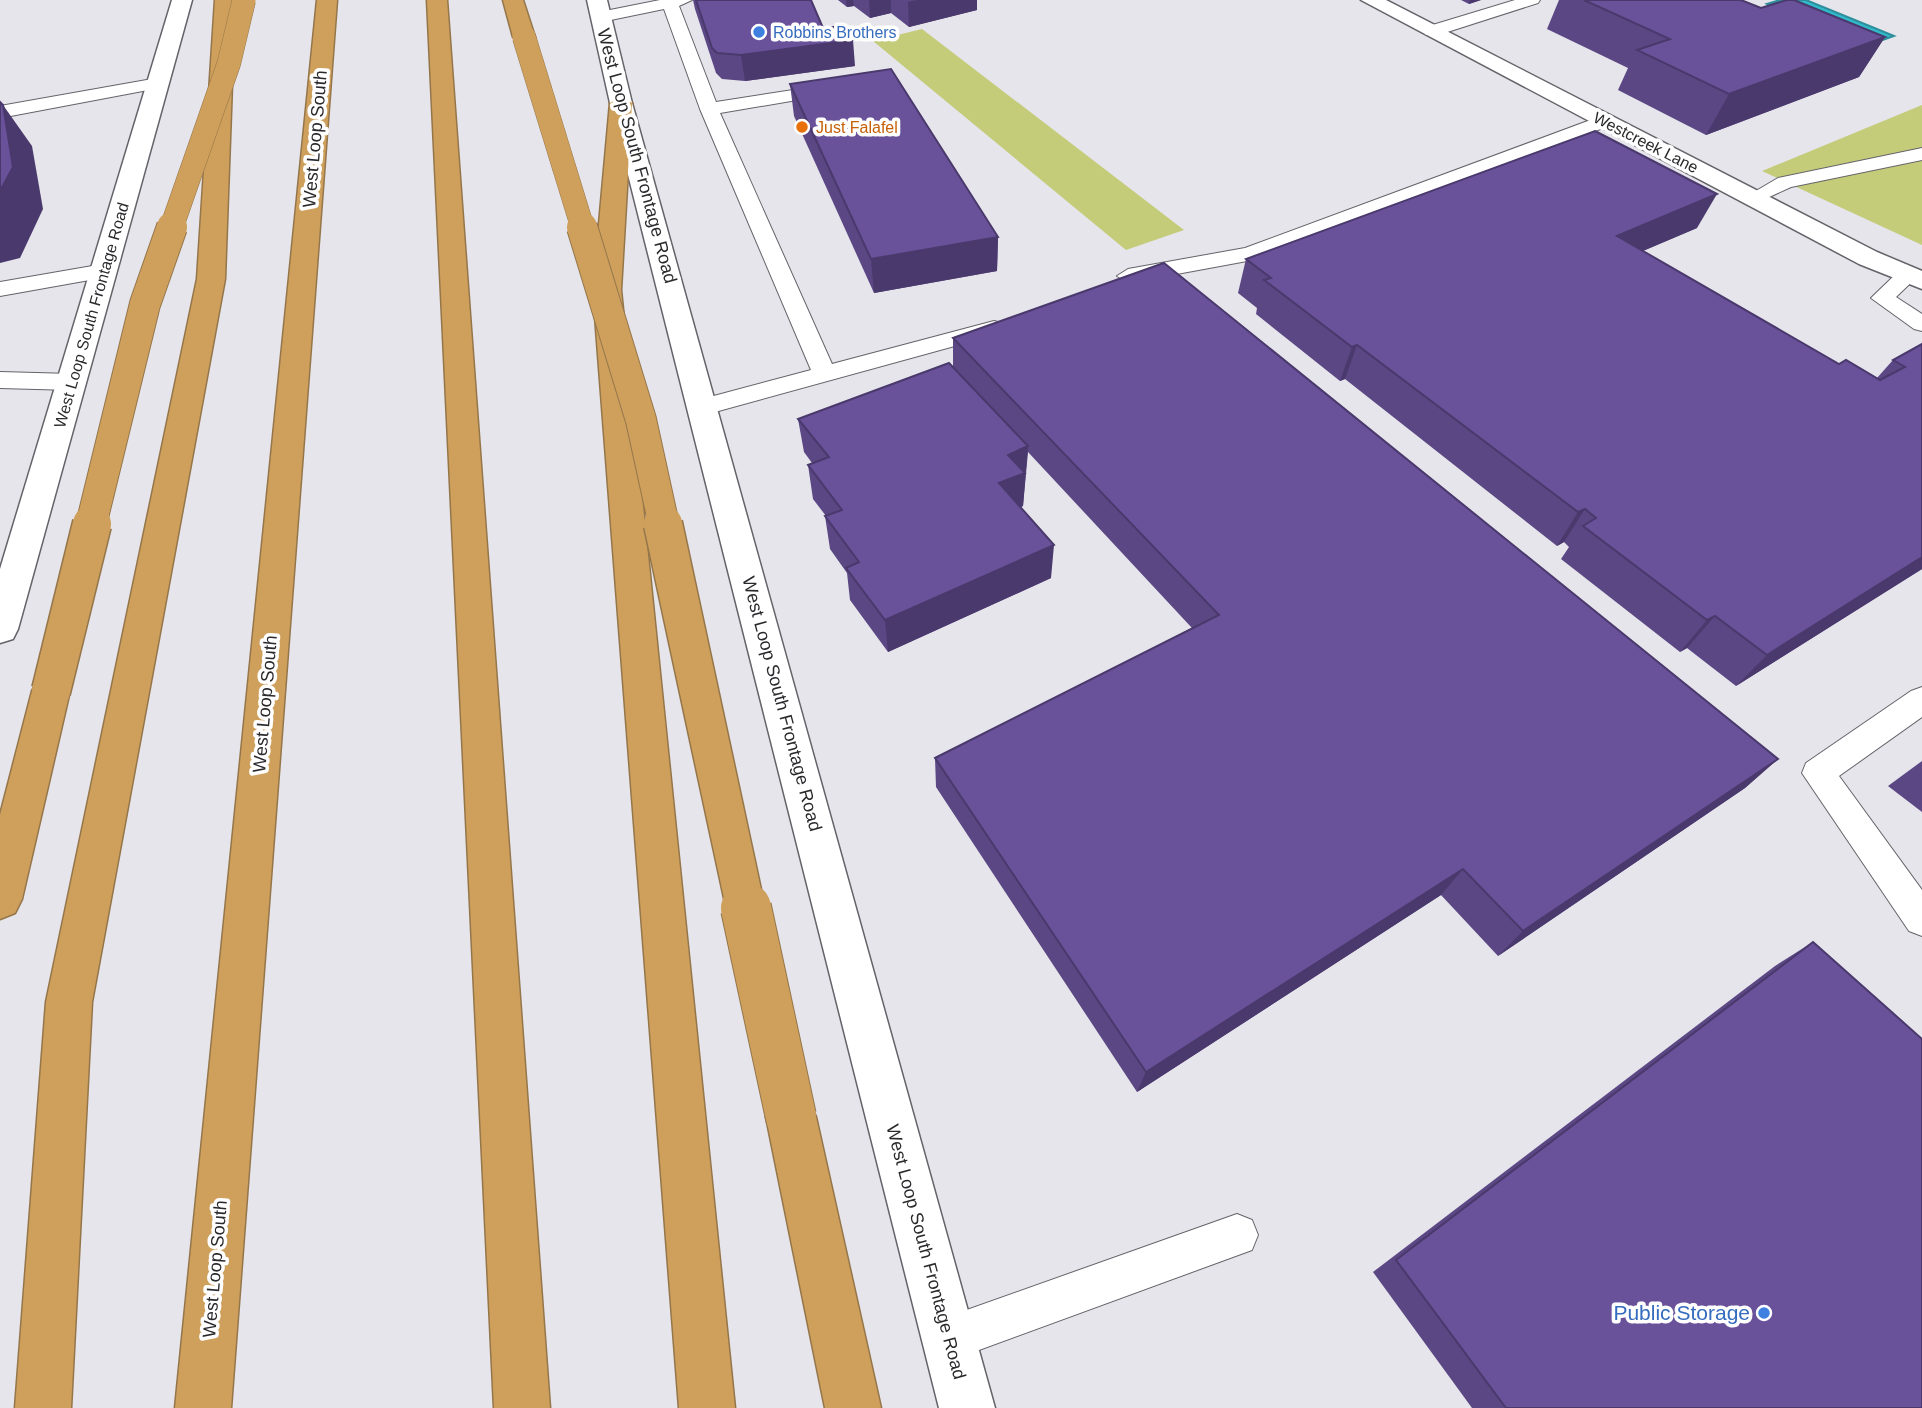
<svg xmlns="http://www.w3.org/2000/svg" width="1922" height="1408" viewBox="0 0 1922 1408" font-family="Arial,sans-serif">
  <rect width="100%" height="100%" fill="#e6e5eb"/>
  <!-- green -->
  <g fill="#c4cc7a">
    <polygon points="922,29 1184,230 1126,250 873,41"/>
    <polygon points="1922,105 1922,245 1762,171"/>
  </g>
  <!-- water -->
  <polygon fill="#30baca" stroke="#2e8e9b" stroke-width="2" points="1780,0 1806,0 1894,36 1866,46 1767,4"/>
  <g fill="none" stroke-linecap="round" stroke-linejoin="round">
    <defs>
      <g id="service">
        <polygon points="660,0 692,0 679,6 716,102 832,84 841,89 832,94 720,113 832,364 994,321 1002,323 1006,328 1002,333 704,415 695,413 691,407 695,401 811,370 700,109 664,9 601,22 593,17 595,13"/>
        <polygon points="1515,0 1540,0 1538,3 1438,35 1426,35 1423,31 1426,27"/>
        <polygon points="158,78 167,83 164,87 0,118 0,106"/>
        <polygon points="1604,115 1611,117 1614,121 1611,125 1258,259 1128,283 1117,276 1128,269 1245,248"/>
        <polygon points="1922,148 1922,160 1791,187 1754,204 1744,198 1778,178"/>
        <polygon points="104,264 115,271 112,276 0,296 0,282"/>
        <polygon points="1908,268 1919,275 1896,297 1922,314 1922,331 1914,329 1871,298 1900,270"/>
        <polygon points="0,372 72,374 81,377 84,382 81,387 72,390 0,388"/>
        <polygon points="1922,687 1922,717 1839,776 1922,890 1922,936 1909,931 1802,773 1806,763 1911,691"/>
        <polygon points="1237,1214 1252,1220 1258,1235 1252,1250 949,1361 933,1354 926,1338 933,1322"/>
      </g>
      <polygon id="minor" points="1361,0 1386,0 1877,252 1922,271 1922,289 1859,264"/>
      <g id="secondary">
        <polygon points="172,0 192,0 18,629 13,639 0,643 0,569"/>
        <polygon points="587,0 607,0 632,103 995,1408 939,1408 610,103"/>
      </g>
      <g id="motorway">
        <polygon points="215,0 235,0 225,279 92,1002 71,1408 15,1408 46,1002 197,279"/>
        <polygon points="317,0 337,0 231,1408 175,1408"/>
        <polygon points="427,0 447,0 550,1408 494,1408"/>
        <polygon points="503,0 523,0 535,37 531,41 517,41 513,37"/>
        <polygon points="621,96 632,103 621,290 735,1408 679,1408 593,290 610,103"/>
        <polygon points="51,676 64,680 70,691 22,899 15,913 0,919 0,815 32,691 38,680"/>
        <polygon points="791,1092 808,1100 816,1117 881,1408 825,1408 766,1117 774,1100"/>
      </g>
    </defs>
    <!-- service casing -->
    <use href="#service" stroke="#656369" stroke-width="2"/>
    <!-- minor casing -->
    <use href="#minor" stroke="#656369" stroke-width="3"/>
    <!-- secondary casing -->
    <use href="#secondary" stroke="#656369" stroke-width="3"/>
    <!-- motorway casing -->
    <use href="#motorway" stroke="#95764b" stroke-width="3"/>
    <!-- service -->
    <use href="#service" fill="#fff" fill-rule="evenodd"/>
    <!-- minor -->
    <use href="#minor" fill="#fff" fill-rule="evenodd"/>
    <!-- secondary -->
    <use href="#secondary" fill="#fff" fill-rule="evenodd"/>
    <!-- motorway -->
    <use href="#motorway" fill="#cea05c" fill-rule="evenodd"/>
    <defs>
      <g id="motorway-bridge-far3">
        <polyline points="524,37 583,229"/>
        <polyline points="171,229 229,63 244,0"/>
      </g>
      <g id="motorway-bridge-far2">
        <polyline points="582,227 641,420 664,525"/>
        <polyline points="91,525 145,304 172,227"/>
      </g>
      <g id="motorway-bridge-far1">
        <polyline points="663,524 746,910"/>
        <polyline points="51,691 92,524"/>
      </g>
      <polyline id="motorway-bridge" points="746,908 791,1117"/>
    </defs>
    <!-- motorway-bridge-far3 casing -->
    <use href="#motorway-bridge-far3" stroke="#95764b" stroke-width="24" stroke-linecap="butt"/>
    <!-- motorway-bridge-far2 casing -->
    <use href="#motorway-bridge-far2" stroke="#95764b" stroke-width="32" stroke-linecap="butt"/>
    <!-- motorway-bridge-far1 casing -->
    <use href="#motorway-bridge-far1" stroke="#95764b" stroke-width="41" stroke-linecap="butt"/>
    <!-- motorway-bridge casing -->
    <use href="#motorway-bridge" stroke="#95764b" stroke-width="52" stroke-linecap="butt"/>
    <!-- motorway-bridge-far3 -->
    <use href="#motorway-bridge-far3" stroke="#cea05c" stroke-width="23"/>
    <!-- motorway-bridge-far2 -->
    <use href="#motorway-bridge-far2" stroke="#cea05c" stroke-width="30"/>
    <!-- motorway-bridge-far1 -->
    <use href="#motorway-bridge-far1" stroke="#cea05c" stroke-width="38"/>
    <!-- motorway-bridge -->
    <use href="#motorway-bridge" stroke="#cea05c" stroke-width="50"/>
  </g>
  <!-- wall -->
  <g fill="#5b4784">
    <polygon points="693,0 811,0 823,28 855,66 745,81 722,79 716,73 695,9"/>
    <polygon points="838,0 977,0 977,10 909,27 891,13 870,18 854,6 847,7"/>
    <polygon points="1461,0 1481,0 1469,4"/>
    <polygon points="1559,0 1741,0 1761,8 1885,37 1859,77 1706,135 1618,90 1628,68 1547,29"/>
    <polygon points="790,84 998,237 997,271 874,293 794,116"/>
    <polygon points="1697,228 1643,251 1839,364 1877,378 1893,360 1922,344 1922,569 1736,686 1687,648 1680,652 1561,559 1569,547 1564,542 1557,546 1345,379 1340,381 1256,314 1257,308 1238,293 1246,259"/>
    <polygon points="953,338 1778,759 1745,788 1498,956 1441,895 1137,1092 936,787 935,758 1192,628 1028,452 1023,506 1021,507 1051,578 888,652 850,600 847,573 830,549 825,516 826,516 813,499 808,465 812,463 804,452 798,419 953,367"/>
    <polygon points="1922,761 1922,812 1888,786"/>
    <polygon points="1813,942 1922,1408 1472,1408 1373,1272 1775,966"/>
  </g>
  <!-- shaded-wall -->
  <g fill="#4a396c">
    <polygon points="846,0 853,0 854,6 847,7"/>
    <polygon points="869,0 891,0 891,13 870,18"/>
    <polygon points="917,0 977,0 977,10 909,27 908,2"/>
    <polygon points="1470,0 1481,0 1469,4"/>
    <polygon points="1885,37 1859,77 1706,135 1729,94"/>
    <polygon points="853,40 855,66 745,81 741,55"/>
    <polygon points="3,105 32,146 43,209 20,258 0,263 0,191"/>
    <polygon points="1717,194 1697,228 1600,269 1617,236"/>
    <polygon points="998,237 997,271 874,293 871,259"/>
    <polygon points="1357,345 1345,379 1340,381 1352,347"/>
    <polygon points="1028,446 1023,506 998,517 999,483 1008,455"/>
    <polygon points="1585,509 1564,542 1557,546 1578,512"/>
    <polygon points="1054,545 1051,578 888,652 885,620"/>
    <polygon points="1922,557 1922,569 1736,686 1767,655"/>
    <polygon points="1715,616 1687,648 1680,652 1707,620"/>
    <polygon points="1778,759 1745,788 1498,956 1523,931"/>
    <polygon points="1463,869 1441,895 1137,1092 1146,1072"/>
  </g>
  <!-- building -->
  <g fill="#6a529a" stroke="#4a396c" stroke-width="2">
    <polygon points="696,0 811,0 823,28 843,26 853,40 741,55 717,53 712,48"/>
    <polygon points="1584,0 1741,0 1761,8 1787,0 1794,0 1885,37 1729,94 1637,50 1670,39"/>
    <polygon points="891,69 998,237 871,259 790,84"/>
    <polygon points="0,102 3,105 13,167 0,191"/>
    <polygon points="1595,131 1717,194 1617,236 1839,364 1846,360 1880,380 1905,367 1893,360 1922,344 1922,557 1767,655 1715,616 1707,620 1583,526 1596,518 1585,509 1578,512 1357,345 1352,347 1264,280 1271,278 1246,259"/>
    <polygon points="1164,263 1778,759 1523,931 1463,869 1146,1072 935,758 1219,615 953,338"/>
    <polygon points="949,363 1028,446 1008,455 1025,473 999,483 1054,545 885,620 846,568 859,562 825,516 842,510 808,465 829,457 798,419"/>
    <polygon points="1813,942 1922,1039 1922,1408 1506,1408 1396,1260"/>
  </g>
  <!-- markers -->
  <g fill="#3f7fe0" stroke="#fff" stroke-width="2.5">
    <circle cx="759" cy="32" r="7"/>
    <circle cx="1764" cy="1313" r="7"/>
  </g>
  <circle fill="#e8710a" stroke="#fff" stroke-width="2.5" cx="802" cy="127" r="7"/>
  <g text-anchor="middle" stroke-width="7" stroke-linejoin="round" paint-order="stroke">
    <!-- far-shop labels -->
    <g font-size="16" fill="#366cbe" stroke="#fff" text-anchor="start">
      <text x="773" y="38">Robbins Brothers</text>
    </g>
    <!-- far-food labels -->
    <g font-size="16" fill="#c56008" stroke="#fff" text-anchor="start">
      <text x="816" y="133">Just Falafel</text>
    </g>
    <!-- far-street labels -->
    <g font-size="16" fill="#2a292c" stroke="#fff">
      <text transform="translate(1646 142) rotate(27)" y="6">Westcreek Lane</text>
      <text transform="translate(91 315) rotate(-74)" y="6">West Loop South Frontage Road</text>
    </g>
    <!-- street labels -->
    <g font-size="18" fill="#2a292c" stroke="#fff">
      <text transform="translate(315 139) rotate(-85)" y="6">West Loop South</text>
      <text transform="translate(637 156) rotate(75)" y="6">West Loop South Frontage Road</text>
      <text transform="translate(265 704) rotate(-85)" y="6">West Loop South</text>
      <text transform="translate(782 704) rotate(75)" y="6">West Loop South Frontage Road</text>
      <text transform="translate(926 1252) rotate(75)" y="6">West Loop South Frontage Road</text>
      <text transform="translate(215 1269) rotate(-85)" y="6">West Loop South</text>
    </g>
    <!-- near-shop labels -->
    <g font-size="21" fill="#366cbe" stroke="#fff" text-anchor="end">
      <text x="1750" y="1320">Public Storage</text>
    </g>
  </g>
</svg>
